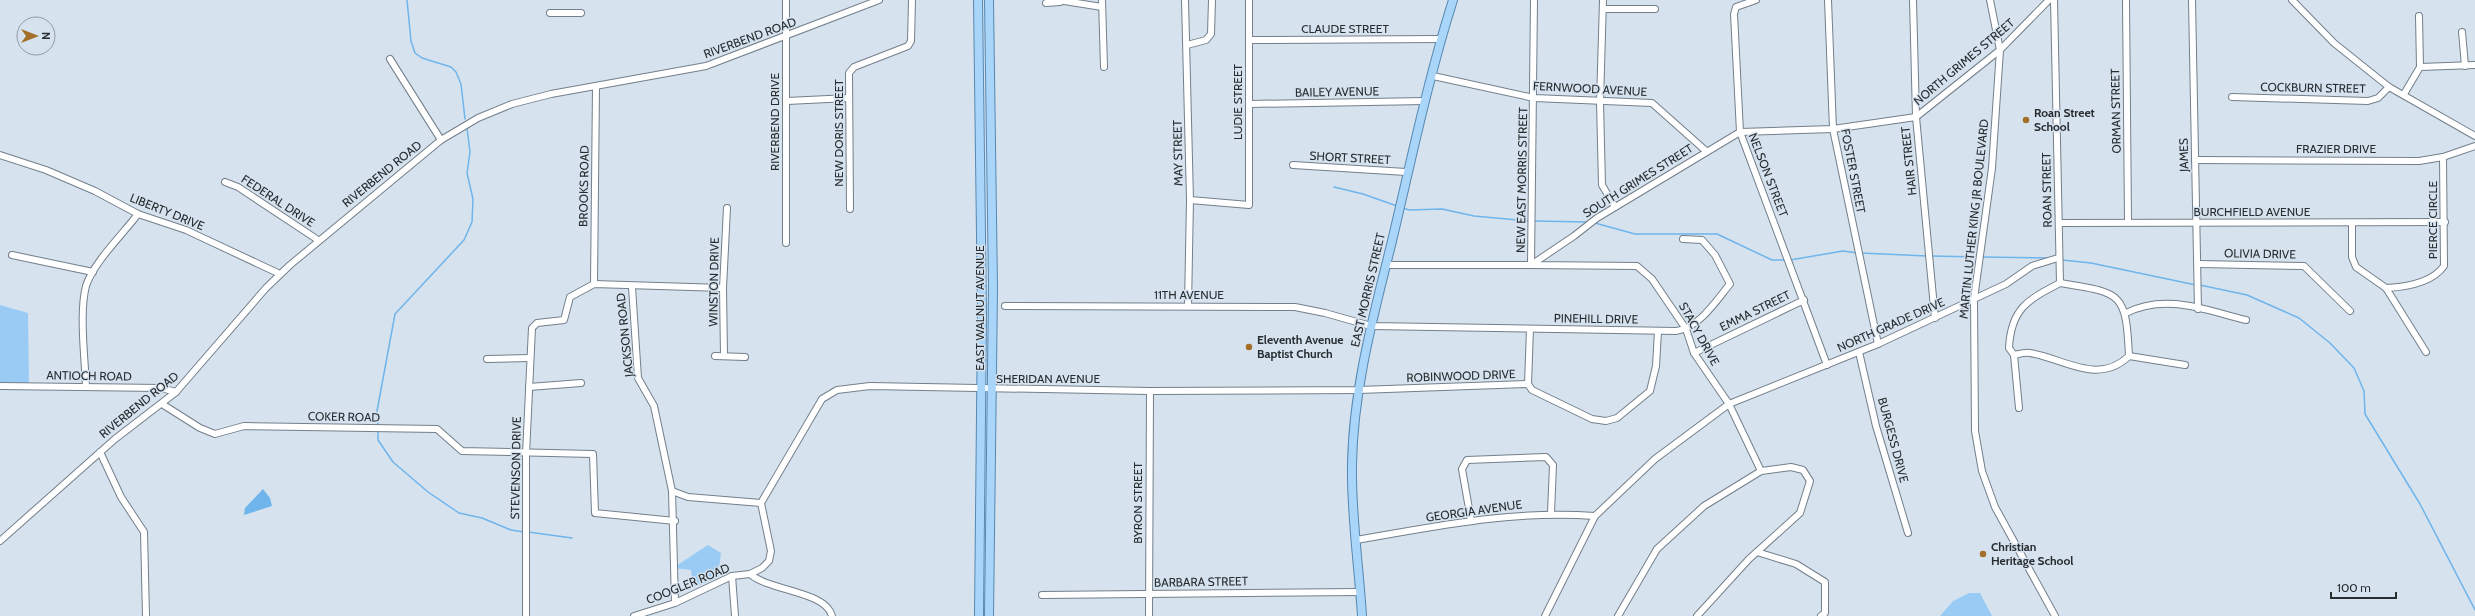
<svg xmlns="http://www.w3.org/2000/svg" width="2475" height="616" font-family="Cabin,sans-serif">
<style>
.green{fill:#99cbf5}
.water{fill:#6fb4eb}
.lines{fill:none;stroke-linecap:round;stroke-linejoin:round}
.stream{stroke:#6fb4eb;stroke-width:1.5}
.minor-casing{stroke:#737f8a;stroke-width:8}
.major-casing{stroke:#5688b0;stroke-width:10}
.minor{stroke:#fff;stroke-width:6}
.major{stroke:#a9d5f9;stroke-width:8}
.poi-dot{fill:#a36e27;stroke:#d6e3ef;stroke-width:1.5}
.labels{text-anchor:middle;stroke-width:3;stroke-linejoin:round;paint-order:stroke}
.street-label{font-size:12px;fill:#282d31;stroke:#d6e3ef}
.poi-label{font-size:12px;font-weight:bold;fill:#282d31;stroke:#d6e3ef;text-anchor:start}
</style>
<rect width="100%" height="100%" fill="#d6e3ef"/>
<!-- green -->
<g class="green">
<path d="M0,305L28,313L29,383H0Z"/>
<path d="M708,545L721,553L718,578L693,587L691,570L673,568Z"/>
<path d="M1969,593H1980L1992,616H1940L1953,601Z"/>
</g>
<!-- water -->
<path class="water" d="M263,489L270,498L272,506L244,515L245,508Z"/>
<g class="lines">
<!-- stream -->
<g class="stream">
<path d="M407,0L411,41L415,53L422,58L451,67L456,72L461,84L465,119"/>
<path d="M1334,187L1363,194L1397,206"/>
<path d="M1403,208L1409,210L1442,209L1474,216L1529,221"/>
<path d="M1533,221L1589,222"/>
<path d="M1595,223L1635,234H1717L1772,260H1786"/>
<path d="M1861,253L1927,256"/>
<path d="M1931,256L1979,257"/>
<path d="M1983,257L2047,258"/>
<path d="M1790,260L1843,251L1857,253"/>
<path d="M2062,260L2091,263L2196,285"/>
<path d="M2200,285L2247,295L2299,318L2330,343L2354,368L2364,391L2365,414L2420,504L2475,610"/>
<path d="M378,426L377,411L395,314L464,240L472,222L473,199L467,173L470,152L467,128"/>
<path d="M378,430V440L393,462L428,492L459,513L482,518L511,530L524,532"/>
<path d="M528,532L572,538"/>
</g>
<!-- minor casing -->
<g class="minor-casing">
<g id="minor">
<path d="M786,0V243"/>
<path d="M1058,0L1102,7"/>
<path d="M1102,0L1104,67"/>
<path d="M1185,0L1190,200L1188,306"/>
<path d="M1534,0L1531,265L1637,266L1652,279L1686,329L1694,353L1729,404L1761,471"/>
<path d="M1603,0L1600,102L1602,185L1615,207"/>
<path d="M1756,0L1736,7L1734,14L1740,132L1827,365"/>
<path d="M1828,0L1833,129L1878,344"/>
<path d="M1913,0L1916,117L1935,318"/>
<path d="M1990,0L2000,50L1992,168L1974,299L1975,431L1982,471L1995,507L2055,616"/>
<path d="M2054,0L2060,283"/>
<path d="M2126,0L2128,222"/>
<path d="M2192,0L2198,309"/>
<path d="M2292,0L2334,43L2389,87L2475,136"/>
<path d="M1046,3L1060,2"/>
<path d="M1603,9H1655"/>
<path d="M550,13H581"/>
<path d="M2462,32L2465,66"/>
<path d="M1250,40L1440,39"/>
<path d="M1187,45L1206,40L1211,34L1212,0"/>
<path d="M390,59L441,140"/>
<path d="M2420,67L2475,65"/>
<path d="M1433,76L1534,98L1652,103L1706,151"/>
<path d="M2404,94L2420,67L2419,16"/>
<path d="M2232,97L2368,101L2378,98L2389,87"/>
<path d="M787,101L849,98"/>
<path d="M1249,104L1425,101"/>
<path d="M0,155L46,170L95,191L138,214L186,230L280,274"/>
<path d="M2195,160L2419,161L2443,157L2475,146"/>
<path d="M1293,165L1406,172"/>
<path d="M225,182L238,187L318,240"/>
<path d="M1190,200L1249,205V0"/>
<path d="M850,209L849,73L854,67L908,46L911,41L912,0"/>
<path d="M2059,223L2445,222"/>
<path d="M2352,223V257L2356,267L2386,288L2426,352"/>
<path d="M12,255L93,272"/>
<path d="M2199,264L2304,266L2350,311"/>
<path d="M1386,265H1531L1574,236L1597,218L1740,132L1833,129L1916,117L2000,50L2049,0"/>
<path d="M2060,283C2122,293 2126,292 2129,356C2098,386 2063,358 2030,353C2025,352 2019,354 2014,355L2009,348C2011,309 2027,300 2060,283Z"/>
<path d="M594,284L596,87"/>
<path d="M632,287L638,378L654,406L672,491L675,603"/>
<path d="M2386,288C2406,287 2432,283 2444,266L2443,157"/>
<path d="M1005,306L1295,307L1325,313L1371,326L1676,331C1699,328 1716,301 1730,284L1715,255L1702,240L1683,239"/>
<path d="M2126,313C2166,293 2205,310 2246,320"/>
<path d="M1859,352L1876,426L1908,533"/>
<path d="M1694,353L1804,300"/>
<path d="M2014,355L2019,408"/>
<path d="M715,356L745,357"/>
<path d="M724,356L723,288L727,208"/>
<path d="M2129,356L2185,365"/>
<path d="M487,359L530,358"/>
<path d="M1528,384L1530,329"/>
<path d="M0,386L161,388L176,392"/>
<path d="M86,387C85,360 79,312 86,286C93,263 123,234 138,214"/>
<path d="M529,387L581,383"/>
<path d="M162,404L200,428L215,434L244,426L437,429L462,451L593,454L595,513L675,521"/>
<path d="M100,452L121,497L144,532L146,616"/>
<path d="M672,491L688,497L761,503"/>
<path d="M1471,520L1462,469L1467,460L1546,457L1553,465L1551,513"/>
<path d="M1356,540C1438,526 1511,510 1595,516"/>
<path d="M0,541L115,439L176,392L266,288L290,265L441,140L478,118L512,104L551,94L706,66L879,0"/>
<path d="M1757,552L1796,564L1825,582V613L1821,616"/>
<path d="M750,574C769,591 826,591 832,616"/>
<path d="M732,576L735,616"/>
<path d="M1042,595L1361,592"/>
<path d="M526,616V454L532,328L537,323L564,320L570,297L594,284L723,288"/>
<path d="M634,616L675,603L732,576L750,574L762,568L769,561L771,551L761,503L822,399L837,390L870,386L1150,391L1359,390L1528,384L1532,390L1592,419L1606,421L1617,418L1650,391L1656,366L1658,331"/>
<path d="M1149,616L1150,391"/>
<path d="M1545,616L1595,516L1655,459L1729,404L1878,344L2006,284L2032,266L2058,258"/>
<path d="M1618,616L1657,549L1704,506L1761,471L1791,467L1803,470L1810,481L1800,513L1749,559L1697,616"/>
</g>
</g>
<!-- major casing -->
<g class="major-casing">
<g id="major">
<path d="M978,0L982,313L979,616"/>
<path d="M989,616L993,288L989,0"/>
<path d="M1362,616C1359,566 1351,515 1352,465C1353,389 1374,314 1392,241C1411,161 1428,79 1453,0"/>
</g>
</g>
<!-- minor -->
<use href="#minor" class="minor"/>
<!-- major -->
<use href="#major" class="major"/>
</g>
<!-- markers -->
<g class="poi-dot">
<circle cx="2026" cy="120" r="4"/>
<circle cx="1249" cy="347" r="4"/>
<circle cx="1983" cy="554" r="4"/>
</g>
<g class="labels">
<!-- street labels -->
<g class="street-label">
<text x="1345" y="33">CLAUDE STREET</text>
<text transform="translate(750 38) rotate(-20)" y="4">RIVERBEND ROAD</text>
<text transform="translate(1964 62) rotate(-40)" y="4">NORTH GRIMES STREET</text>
<text transform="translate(2313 88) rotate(1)" y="4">COCKBURN STREET</text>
<text transform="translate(1590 89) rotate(3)" y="4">FERNWOOD AVENUE</text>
<text transform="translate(1337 92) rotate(-1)" y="4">BAILEY AVENUE</text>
<text transform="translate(1238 102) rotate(-90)" y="4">LUDIE STREET</text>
<text transform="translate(2116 111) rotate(-91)" y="4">ORMAN STREET</text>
<text transform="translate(775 122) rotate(-90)" y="4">RIVERBEND DRIVE</text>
<text transform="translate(839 133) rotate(-90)" y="4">NEW DORIS STREET</text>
<text x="2336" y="153">FRAZIER DRIVE</text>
<text transform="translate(1178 153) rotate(-91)" y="4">MAY STREET</text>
<text transform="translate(2184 155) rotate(-91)" y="4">JAMES</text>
<text transform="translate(1350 158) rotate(3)" y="4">SHORT STREET</text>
<text transform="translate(1909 161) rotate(-96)" y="4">HAIR STREET</text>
<text transform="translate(1853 171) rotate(79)" y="4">FOSTER STREET</text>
<text transform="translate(382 174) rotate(-39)" y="4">RIVERBEND ROAD</text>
<text transform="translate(1768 175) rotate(69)" y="4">NELSON STREET</text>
<text transform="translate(1522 180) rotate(-89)" y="4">NEW EAST MORRIS STREET</text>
<text transform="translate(1638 181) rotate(-32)" y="4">SOUTH GRIMES STREET</text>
<text transform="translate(584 186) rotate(-89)" y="4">BROOKS ROAD</text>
<text transform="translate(2047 190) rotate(-91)" y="4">ROAN STREET</text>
<text transform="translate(278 201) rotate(33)" y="4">FEDERAL DRIVE</text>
<text transform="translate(167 212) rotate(22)" y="4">LIBERTY DRIVE</text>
<text x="2252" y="216">BURCHFIELD AVENUE</text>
<text transform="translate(1974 219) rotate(-84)" y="4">MARTIN LUTHER KING JR BOULEVARD</text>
<text transform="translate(2433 220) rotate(-90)" y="4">PIERCE CIRCLE</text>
<text transform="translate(2260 254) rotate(1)" y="4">OLIVIA DRIVE</text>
<text transform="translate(714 282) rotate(-89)" y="4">WINSTON DRIVE</text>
<text transform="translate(1368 290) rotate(-77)" y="4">EAST MORRIS STREET</text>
<text x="1189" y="299">11TH AVENUE</text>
<text transform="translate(980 308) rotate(-90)" y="4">EAST WALNUT AVENUE</text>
<text transform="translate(1755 311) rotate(-26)" y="4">EMMA STREET</text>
<text transform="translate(1596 319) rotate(1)" y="4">PINEHILL DRIVE</text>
<text transform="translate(1891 325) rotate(-24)" y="4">NORTH GRADE DRIVE</text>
<text transform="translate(1699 334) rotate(61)" y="4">STACY DRIVE</text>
<text transform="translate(625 335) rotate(-96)" y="4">JACKSON ROAD</text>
<text transform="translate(89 376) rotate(1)" y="4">ANTIOCH ROAD</text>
<text transform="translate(1461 376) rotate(-2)" y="4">ROBINWOOD DRIVE</text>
<text x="1048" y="383">SHERIDAN AVENUE</text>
<text transform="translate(139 405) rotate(-39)" y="4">RIVERBEND ROAD</text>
<text transform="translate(344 417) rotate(1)" y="4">COKER ROAD</text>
<text transform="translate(1893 440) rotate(75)" y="4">BURGESS DRIVE</text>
<text transform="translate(516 468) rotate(-89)" y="4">STEVENSON DRIVE</text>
<text transform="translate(1138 503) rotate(-90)" y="4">BYRON STREET</text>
<text transform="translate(1474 511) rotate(-8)" y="4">GEORGIA AVENUE</text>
<text transform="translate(1201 582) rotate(-1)" y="4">BARBARA STREET</text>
<text transform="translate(688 584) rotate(-22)" y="4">COOGLER ROAD</text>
</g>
<!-- poi labels -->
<g class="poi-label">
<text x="2034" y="117">Roan Street<tspan x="2034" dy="14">School</tspan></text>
<text x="1257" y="344">Eleventh Avenue<tspan x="1257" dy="14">Baptist Church</tspan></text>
<text x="1991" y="551">Christian<tspan x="1991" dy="14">Heritage School</tspan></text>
</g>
</g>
<!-- north arrow -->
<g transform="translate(36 36) rotate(90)"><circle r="19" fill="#d6e3ef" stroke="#909aa3"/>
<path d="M0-3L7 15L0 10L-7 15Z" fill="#a36e27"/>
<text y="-6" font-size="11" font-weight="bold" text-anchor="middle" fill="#282d31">N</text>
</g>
<!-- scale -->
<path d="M2331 592v6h65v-6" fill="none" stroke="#282d31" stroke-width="2"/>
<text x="2337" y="592" font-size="12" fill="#282d31" stroke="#d6e3ef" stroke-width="3" paint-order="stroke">100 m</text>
</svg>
